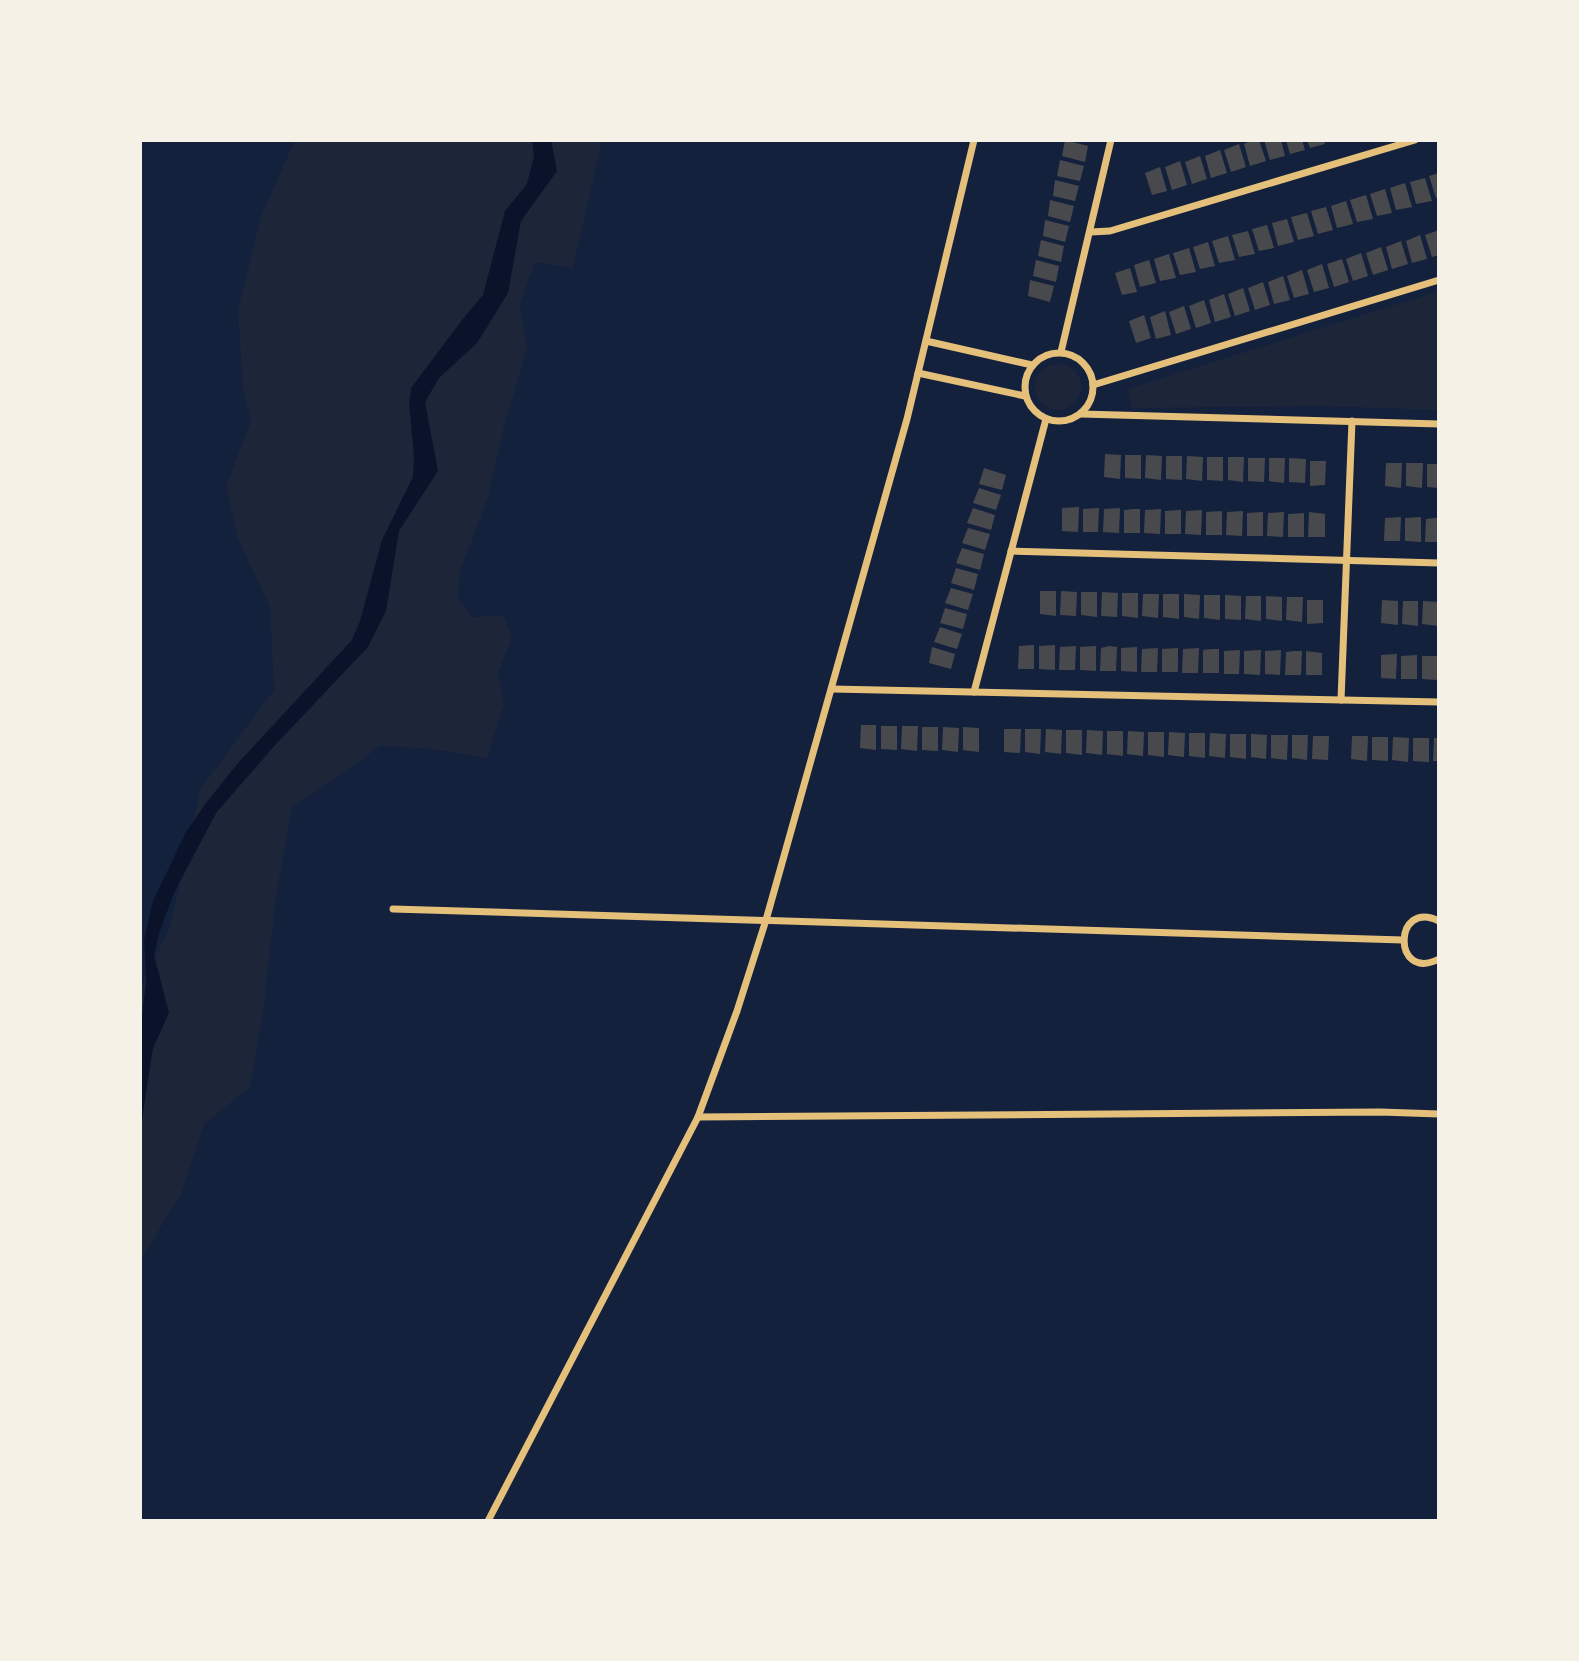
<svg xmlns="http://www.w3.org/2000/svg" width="1579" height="1661" font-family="'IBM Plex Serif',serif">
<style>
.green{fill:#1d2539}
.water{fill:#0b132b}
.building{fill:#48494c}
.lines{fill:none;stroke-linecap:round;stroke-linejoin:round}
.minor{stroke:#e5c07b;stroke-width:7}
</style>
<rect width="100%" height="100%" fill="#14213d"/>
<!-- green -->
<g class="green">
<path d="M295,140H602L573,268L535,262L520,305L527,348L505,422L488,496L460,572L458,600L473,617L503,615L512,637L498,673L504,705L487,758L425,748L380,746L345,772L292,806L276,896L263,1012L250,1087L205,1123L182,1192L140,1261V988L170,927L201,788L274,690L270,607L238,539L226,486L251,421L243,389L238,310L261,217Z"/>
<path d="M1439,291V410L1321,406L1132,408L1128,389Z"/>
<circle cx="1058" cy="387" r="23"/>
</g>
<!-- water -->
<path class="water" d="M532,140H551L557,171L521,221L508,293L477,343L439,378L425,402L438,471L399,531L386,611L368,647L277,743L216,813L174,893L159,933L154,955L169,1013L153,1048L140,1132V1034L146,981L144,940L153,901L186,832L206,803L238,763L352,640L360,621L382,540L413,477L414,456L409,404L411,388L462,320L483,295L505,211L527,184L534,156Z"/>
<!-- building -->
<g class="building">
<path d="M1065,140L1088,146L1085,162L1062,156Z"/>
<path d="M1252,140H1259L1266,161L1250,166L1244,144Z"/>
<path d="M1264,140H1281L1285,156L1270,160Z"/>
<path d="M1286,140H1302L1305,150L1290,154Z"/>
<path d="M1307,140H1324L1325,144L1310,148Z"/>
<path d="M1239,144L1246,167L1231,172L1224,150Z"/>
<path d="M1220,150L1227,173L1211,178L1205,156Z"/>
<path d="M1200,156L1207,179L1192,184L1185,162Z"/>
<path d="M1060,160L1084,166L1080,181L1057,176Z"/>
<path d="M1180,161L1187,185L1172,190L1165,167Z"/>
<path d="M1160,167L1167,191L1152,195L1145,173Z"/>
<path d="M1439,173V197L1436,198L1429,176Z"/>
<path d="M1425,178L1432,201L1416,204L1410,182Z"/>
<path d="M1055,180L1079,186L1075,201L1053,196Z"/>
<path d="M1405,183L1412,207L1396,210L1390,188Z"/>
<path d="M1385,189L1392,213L1377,216L1370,194Z"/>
<path d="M1366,195L1373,219L1357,222L1350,200Z"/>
<path d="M1050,200L1074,206L1070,222L1048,216Z"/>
<path d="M1346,201L1353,224L1337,228L1331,206Z"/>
<path d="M1326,207L1333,230L1318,234L1311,211Z"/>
<path d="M1307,213L1314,236L1298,240L1291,217Z"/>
<path d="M1287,219L1294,242L1278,246L1272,223Z"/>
<path d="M1045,220L1069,226L1065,242L1043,236Z"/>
<path d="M1267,225L1274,248L1259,251L1252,229Z"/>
<path d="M1439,230V255L1432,257L1425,235Z"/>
<path d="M1248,231L1255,254L1239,257L1232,235Z"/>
<path d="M1420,235L1427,259L1412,263L1406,241Z"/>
<path d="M1228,236L1235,260L1219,263L1212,241Z"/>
<path d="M1041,240L1064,246L1061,262L1038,256Z"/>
<path d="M1401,241L1408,264L1392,269L1386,247Z"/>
<path d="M1208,242L1215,266L1200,269L1193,247Z"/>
<path d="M1381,247L1388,270L1373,275L1366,253Z"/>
<path d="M1189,248L1196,272L1180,275L1173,253Z"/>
<path d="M1361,253L1368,276L1353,281L1346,259Z"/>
<path d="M1169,254L1176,278L1160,281L1154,259Z"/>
<path d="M1342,259L1349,282L1334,287L1327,264Z"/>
<path d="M1036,260L1059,266L1056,282L1033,276Z"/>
<path d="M1149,260L1156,283L1140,287L1134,265Z"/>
<path d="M1322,264L1329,288L1314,292L1307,270Z"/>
<path d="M1130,268L1137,292L1122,295L1115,273Z"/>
<path d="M1302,270L1309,294L1294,298L1287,276Z"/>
<path d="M1283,276L1290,300L1274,304L1268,282Z"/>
<path d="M1030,280L1054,286L1050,302L1028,296Z"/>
<path d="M1263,282L1270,305L1255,310L1248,288Z"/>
<path d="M1243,288L1250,311L1235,316L1228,294Z"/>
<path d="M1224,294L1231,317L1215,322L1209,300Z"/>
<path d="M1204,300L1211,323L1196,328L1189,306Z"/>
<path d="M1184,306L1191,329L1176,334L1169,312Z"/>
<path d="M1165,311L1171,335L1156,339L1150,317Z"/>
<path d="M1144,315L1151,338L1136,343L1129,321Z"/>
<path d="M1105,454L1121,455L1120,479L1104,477Z"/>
<path d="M1125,455H1141V479L1125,478Z"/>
<path d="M1146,455L1162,456L1161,480L1145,478Z"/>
<path d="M1166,456H1182V480L1166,479Z"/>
<path d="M1187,456L1203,457L1202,481L1186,479Z"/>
<path d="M1207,457H1223V481L1207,480Z"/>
<path d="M1228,457H1244L1243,482L1228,480Z"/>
<path d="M1248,458H1265L1264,482L1248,481Z"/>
<path d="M1269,458H1285L1284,483L1269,481Z"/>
<path d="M1289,458L1306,459L1305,483L1289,482Z"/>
<path d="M1310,461H1326L1325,485L1310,486Z"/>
<path d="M1386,463H1402L1401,488L1385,486Z"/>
<path d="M1406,463H1423L1422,488L1406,486Z"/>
<path d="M1427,464H1439V488L1427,487Z"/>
<path d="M984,468L1006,475L1002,490L979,484Z"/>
<path d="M979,488L1001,495L996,510L973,503Z"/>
<path d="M1079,507L1078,532L1062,531V508Z"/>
<path d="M973,508L995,515L991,530L967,523Z"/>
<path d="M1099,508L1098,532H1083V509Z"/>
<path d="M1120,508L1119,533L1103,532L1104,509Z"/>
<path d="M1133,509H1140V533H1124V510Z"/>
<path d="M1161,509L1160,534L1144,533L1145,510Z"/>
<path d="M1181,510V534H1165V511Z"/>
<path d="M1202,510L1201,535L1185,534L1186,511Z"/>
<path d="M1222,511V535H1206V512Z"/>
<path d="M1243,511L1242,536L1226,535L1227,512Z"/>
<path d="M1263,512V536H1247V513Z"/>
<path d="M1284,512L1283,537L1267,536L1268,513Z"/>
<path d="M1309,512L1325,514V537H1308Z"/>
<path d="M1304,513V537H1288V514Z"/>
<path d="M1401,517L1400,541H1384L1385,518Z"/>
<path d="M1421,517V542L1405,541V518Z"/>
<path d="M1435,518H1439V542H1425L1426,519Z"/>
<path d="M968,528L990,534L985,550L962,543Z"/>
<path d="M962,548L984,554L980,570L956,563Z"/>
<path d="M956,568L978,574L974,590L951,583Z"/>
<path d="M951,588L973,594L968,610L945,603Z"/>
<path d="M1040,591H1056V616L1040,614Z"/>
<path d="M1061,591L1077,592L1076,616L1060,615Z"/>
<path d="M1081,592H1097V617L1081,615Z"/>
<path d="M1102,592L1118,593L1117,617L1101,616Z"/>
<path d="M1122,593H1138V618L1122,616Z"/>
<path d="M1143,594H1159L1158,618L1142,616Z"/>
<path d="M1163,594H1179V619L1163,617Z"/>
<path d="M1184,594L1200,595L1199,619L1184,617Z"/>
<path d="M1204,595H1220V620L1204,618Z"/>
<path d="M1225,595L1241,596V620L1225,619Z"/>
<path d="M1246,596H1261V621L1245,619Z"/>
<path d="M1266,596L1282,597V621L1266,619Z"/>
<path d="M1287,597H1303L1302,622L1286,620Z"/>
<path d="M1307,600H1323V623L1307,624Z"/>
<path d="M1382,600L1398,601V625L1381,623Z"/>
<path d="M1403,601H1418V626L1402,624Z"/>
<path d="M1423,601L1439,602V626L1422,624Z"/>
<path d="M945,608L967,614L963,629L940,623Z"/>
<path d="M940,627L962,634L957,649L934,642Z"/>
<path d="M1034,645V669H1018L1019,646Z"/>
<path d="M1055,645V670L1039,669V646Z"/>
<path d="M1076,646L1075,670H1059L1060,647Z"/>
<path d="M1096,646V671L1080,670V647Z"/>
<path d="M1109,646L1117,647L1116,671H1100L1101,648Z"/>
<path d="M932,647L955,654L951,669L929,663Z"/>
<path d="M1137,647V672L1121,671V648Z"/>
<path d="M1158,648L1157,672H1141L1142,649Z"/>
<path d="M1178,648V672H1162V649Z"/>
<path d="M1199,648L1198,673H1182L1183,649Z"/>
<path d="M1212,649H1219V673H1203V650Z"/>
<path d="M1240,650L1239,674H1224V651Z"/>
<path d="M1261,650L1260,675L1244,674V651Z"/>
<path d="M1281,650L1280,675L1265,674V651Z"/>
<path d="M1294,651H1302L1301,675H1285L1286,652Z"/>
<path d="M1306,651L1322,653V675H1306Z"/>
<path d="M1397,654L1396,679L1381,678V655Z"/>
<path d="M1417,655V679H1401V656Z"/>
<path d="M1422,656H1438L1437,680L1422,679Z"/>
<path d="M861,725H876V750L860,748Z"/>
<path d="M881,726H897V750L881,749Z"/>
<path d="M902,726H918L917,751L901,749Z"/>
<path d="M922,727H938V751L922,750Z"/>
<path d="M943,727L959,728L958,752L942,750Z"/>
<path d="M963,727L979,728V752L963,750Z"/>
<path d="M1004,729H1021L1020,753L1004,752Z"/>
<path d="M1025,729H1041L1040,754L1025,752Z"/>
<path d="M1046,729L1062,730L1061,754L1045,752Z"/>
<path d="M1066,730H1082V755L1066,753Z"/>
<path d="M1087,730L1103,731L1102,755L1086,753Z"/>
<path d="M1107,731H1123V756L1107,754Z"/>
<path d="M1128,731L1144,732L1143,756L1127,754Z"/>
<path d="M1148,732H1164V757L1148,755Z"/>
<path d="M1169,732L1185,733L1184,757L1168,755Z"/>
<path d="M1189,733H1205V758L1189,756Z"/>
<path d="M1210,733L1226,734L1225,758L1209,756Z"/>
<path d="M1230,734H1246V759L1230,757Z"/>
<path d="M1251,734L1267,735L1266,759L1251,757Z"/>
<path d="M1271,735H1288L1287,760L1271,758Z"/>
<path d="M1292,735H1308L1307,760L1292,758Z"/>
<path d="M1313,736H1329L1328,760L1312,759Z"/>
<path d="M1352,736H1368L1367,761L1351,759Z"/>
<path d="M1372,737H1388V761L1372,760Z"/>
<path d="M1393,737L1409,738L1408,762L1392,760Z"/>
<path d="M1413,738H1429V762L1413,761Z"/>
<path d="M1434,738H1439V761H1433Z"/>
</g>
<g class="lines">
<!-- minor -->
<g class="minor">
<path d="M1091,232L1110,231L1415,140"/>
<path d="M926,341L1032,365"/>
<path d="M1061,352L1111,140"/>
<circle cx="1059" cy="387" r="34"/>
<path d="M918,373L1025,396"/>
<path d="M1093,385L1439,280"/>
<path d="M1081,414L1439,424"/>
<path d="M1011,551L1439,563"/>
<path d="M832,689L1439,702"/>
<path d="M974,692L1046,419"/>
<path d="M1341,700L1352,421"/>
<path d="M393,909L1403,940"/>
<path d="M1439,921C1393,898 1392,983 1439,959"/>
<path d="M698,1117L1380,1112L1439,1114"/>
<path d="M488,1521L698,1117L737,1011L766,920L907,419L974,140"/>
</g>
</g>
<!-- border -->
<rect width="1579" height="1661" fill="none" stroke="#f6f1e7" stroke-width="284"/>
</svg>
